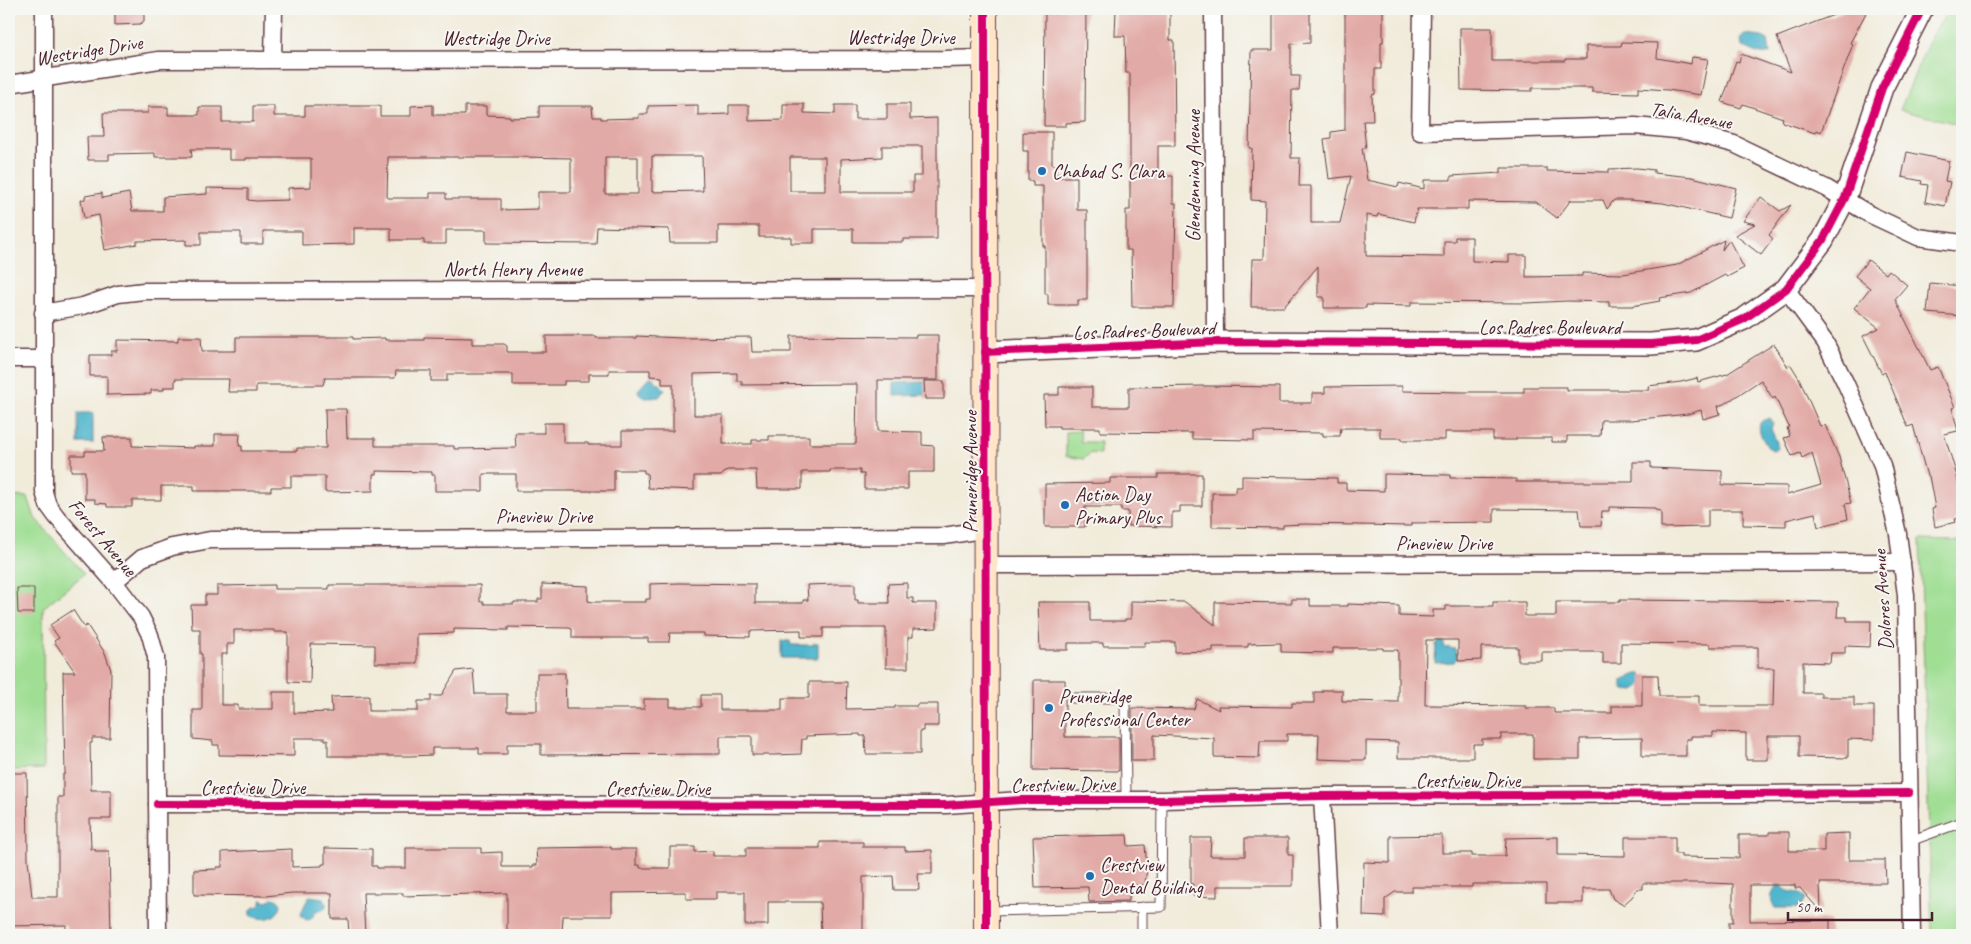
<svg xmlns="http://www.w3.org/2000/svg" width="1971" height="944" font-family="Caveat,sans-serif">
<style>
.green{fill:#9fde93;stroke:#747e5f}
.water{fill:#4fb6cd;stroke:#4c6a7c}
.building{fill:#e2aaa6;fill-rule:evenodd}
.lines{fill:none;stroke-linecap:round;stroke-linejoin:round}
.service-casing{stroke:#633e45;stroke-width:11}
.minor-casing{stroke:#633e45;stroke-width:19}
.tertiary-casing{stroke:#633e45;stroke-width:24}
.secondary-casing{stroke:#633e45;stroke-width:26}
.service{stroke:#fff;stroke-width:9}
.minor{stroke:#fff;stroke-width:16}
.tertiary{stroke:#fff;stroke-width:21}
.secondary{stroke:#ffe4c6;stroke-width:24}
.cycleway-casing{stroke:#f6f6f2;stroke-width:11}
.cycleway{stroke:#d6006c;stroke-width:8}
.poi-dot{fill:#1f6fb2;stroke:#f6f6f2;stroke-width:2}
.labels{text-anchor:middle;stroke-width:4;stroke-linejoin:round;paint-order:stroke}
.street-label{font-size:20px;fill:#4a1f2b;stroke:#f6f6f2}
.poi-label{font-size:20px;fill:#4a1f2b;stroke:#f6f6f2;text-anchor:start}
</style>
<rect width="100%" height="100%" fill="#f6f6f2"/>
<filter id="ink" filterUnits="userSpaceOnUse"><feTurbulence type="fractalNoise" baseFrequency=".02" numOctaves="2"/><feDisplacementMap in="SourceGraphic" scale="10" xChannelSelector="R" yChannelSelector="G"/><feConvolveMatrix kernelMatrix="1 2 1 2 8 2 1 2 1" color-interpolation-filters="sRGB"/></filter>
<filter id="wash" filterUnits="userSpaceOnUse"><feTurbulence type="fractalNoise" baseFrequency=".0096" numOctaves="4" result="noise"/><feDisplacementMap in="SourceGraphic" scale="20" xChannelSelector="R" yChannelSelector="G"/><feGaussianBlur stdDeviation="1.12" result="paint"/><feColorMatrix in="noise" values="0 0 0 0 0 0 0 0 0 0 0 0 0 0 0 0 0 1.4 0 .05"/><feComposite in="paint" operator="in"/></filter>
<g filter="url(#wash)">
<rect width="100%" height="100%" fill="#f1ebda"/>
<!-- green -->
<g class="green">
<path d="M1950,9H1962V125L1900,110L1931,36Z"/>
<path d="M1080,431L1081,442H1100V454L1091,453L1083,459L1066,456V432Z"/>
<path d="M9,496L28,497L35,518L84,574L43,608L44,769L9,770Z"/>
<path d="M1920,540L1962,541V935H1932Z"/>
</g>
<!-- water -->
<g class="water">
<path d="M1745,35L1762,37L1768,40L1770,53C1760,57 1752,50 1742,46L1741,38Z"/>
<path d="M650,377L654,379L656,382L659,383L665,389L659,397L644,398L639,393L638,390Z"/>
<path d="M925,382V395L894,396V383Z"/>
<rect x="78" y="413" width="15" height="30"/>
<path d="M1770,418L1773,422L1771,429L1777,443V448L1773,450C1766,448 1754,427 1762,421C1763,420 1769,419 1770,418Z"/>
<path d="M782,641H790L791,645H813L814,643H818V658H782Z"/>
<path d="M1438,642H1444V647L1455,649L1457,658L1454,662L1435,663L1436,645Z"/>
<path d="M1637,674H1642L1645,677L1644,683L1634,691L1624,690L1622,687V680Z"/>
<path d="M1777,886H1782C1789,896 1799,888 1805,899L1800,908H1775C1769,898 1771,895 1777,886Z"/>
<path d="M310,896L323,898C327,903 327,906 323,910L316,911L311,919L306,920L301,915C303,907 306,902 310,896Z"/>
<path d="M272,898L277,899L281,904C279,919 262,922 251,915V910L254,907L260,906L262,899L266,902Z"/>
</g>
<g id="blocks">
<!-- building -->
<g class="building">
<path d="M115,9H144V21L140,24L115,25Z"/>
<path d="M1045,9H1086L1085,122L1066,123V126H1044Z"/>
<path d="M1116,9H1170V40H1174L1175,146H1158V176H1173V203H1176L1174,307H1132L1131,250H1126V210H1130V73H1126L1125,36H1115Z"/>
<path d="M1273,9H1310V43L1291,44V76H1300L1299,90H1292L1291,158H1300L1299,186H1311V223H1340L1351,176L1329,179L1324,139L1331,138V132L1345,130V9H1383V42H1381V69H1375V94L1372,95L1373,121H1363L1366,148H1362L1367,180L1398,187L1399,183L1424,189V180H1451V176L1501,173V168H1547V171L1609,172V169L1637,168L1654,170V173L1692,177L1736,188L1729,218L1663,203L1629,200H1614L1607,209L1603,200H1571L1557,218L1536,202L1468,201V209H1417L1414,222L1378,214L1377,217L1366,215V256L1444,257V241H1455V237H1472V261L1509,262V255H1526V277L1582,276V273L1623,274L1677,265L1724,240L1722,250L1729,240L1744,268L1727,277L1725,275L1691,293L1659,298L1660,301L1632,306H1609V302L1567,301L1526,303L1411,302V306L1366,305V308H1324V297H1318V266L1284,307H1251L1252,259H1264L1265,201L1251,200L1252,148H1249L1251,50H1273Z"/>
<path d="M1849,9H1868L1850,43L1853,44L1821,132L1816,130L1815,133L1782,122L1783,118L1743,104L1741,108L1722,102L1736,61L1739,62L1741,54L1791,72L1777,37Z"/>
<path d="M1460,28H1492V61H1565V59H1586V46H1621L1622,42L1658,43L1657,58L1691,64L1692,57L1708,59L1701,95L1668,90L1638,88V93L1592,92V88H1532V91L1461,90Z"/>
<path d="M783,104H804V113L835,114V105H855V119H887V104H910V119L937,118V239H903V242H853V229H814V243H791V237H759V226H718V243H670L669,229L597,227L596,244L486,243V230H446V244H424V240H391V228H354V244L302,245V231H263V244H241V232H201V245H186V240L137,241V244L105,250L99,215L84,218L81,200L85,199V196L102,193V198L129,193L132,211H163V197L207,194V188L248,189V200L256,201L288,200V188L311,187V158H246V160H229V149H191L192,157H155V153L109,154V160H88L87,137H104L103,113H148V107H168V115H199V107H222V122H253V106H274V116H305V106H380V116H411V106L433,105V115H465V106H486V115L510,116V118L539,117V106H592L593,117H601V119L639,118V114H648V106L698,105V115L729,114V105H749V121L783,120ZM882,146H922V176H913V192H841V159L882,157ZM652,156H702L703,191L652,192ZM388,157H518L571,158V192H538V209L501,210V199H446V193H430V198H387ZM605,157H638V194H605ZM790,157H825V191H790Z"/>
<path d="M1023,132H1052V165H1056V177H1077V210H1087V300H1078V305H1048V294H1045V246H1043V186H1033V181H1028V151H1023Z"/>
<path d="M1907,152L1949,161L1945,181L1950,182L1945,206L1925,202L1928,185L1921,184L1922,181L1902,177Z"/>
<path d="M1761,197L1780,211L1791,205L1769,235L1773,239L1761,255L1735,235L1755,224L1743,221Z"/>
<path d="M1868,260L1886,274L1889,270L1907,285L1895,299L1930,370L1938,367L1955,407L1952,408L1958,431L1944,434L1957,476L1962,502V518L1955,519L1956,522L1935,527L1932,509L1935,508L1929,476H1927L1913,425L1908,427L1885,372L1882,374L1863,336L1879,328L1854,308L1870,288L1855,276Z"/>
<path d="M1930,283L1962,286V316L1927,313Z"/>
<path d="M916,335H938V380H878V431L922,432V445L934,446V472H908V489H864V474H860V470H830V472H802V489H757L756,470H727L721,476H694V490L648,488L647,473H644V470H614V491H516V474H483V491H435V475H432V472L376,471V474H373V491L325,492V476H291V487H271V491H194V486H161V500H132V507H107V504L95,503V499H85V471H71V455H85V451H104L103,437H132V446L194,448V446H215V434H240L239,446H242V451H297V448H326L325,409H346L347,438H375V446H454V449L516,448L515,433H544V423H563V443H588V445H622V431H673V384H662V377L650,376V370H609V374H589V381H564V385H513V374H447V381H431V371H396L395,378H325L323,385H256V392H228L229,379H175V387H164V390H151V394L107,395V376H90V355H111V351H117V340L178,341V337H201L202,351H236V337H353V339L385,338V340H424V337L472,338V344H504L507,346V352H546V336H596V338H636V336L682,338L751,337L752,352H791V336L916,337ZM737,373V381H742V385L857,384L856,444H809V436H769V440H752V444H723V415H694V374Z"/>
<path d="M1774,344L1788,367L1791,365L1799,378L1820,426L1825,425L1839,457L1851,503L1845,504L1848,519L1818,527L1815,513L1786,520V526L1743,525V510H1708V527L1661,528V511L1655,510V508L1609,507V511H1602L1601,526H1581L1579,510L1494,509V522L1411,523V526L1305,524L1283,525V528L1212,527V493H1236V487H1242V476L1337,478V483H1346V490L1384,491V474L1450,475V478L1516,479V482H1633V462H1651V468L1722,471V485L1787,486V495L1821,485L1812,453L1802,458L1800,453L1792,456L1784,438L1790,436L1787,428L1789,427L1775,397L1773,399L1761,380L1726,403L1718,406L1720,414L1703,419L1701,410L1688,414L1631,420H1601L1600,436H1567V442H1552V438H1516V440H1493V432H1445V440H1402V438H1380V428H1341L1340,436H1323V433L1254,432V440L1192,439V433L1100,432V428H1059V426H1045L1044,395H1059V387H1092V407H1129V387L1206,386L1279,387V403H1312V393H1325V387L1402,386V391L1463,392H1524V387H1567V390H1649L1648,386L1681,382L1697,378L1698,382L1727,374Z"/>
<path d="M924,381H944V399H925Z"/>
<path d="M1158,474H1202V506H1180V512H1172V527L1128,526V511H1121V507H1085V527H1045V484L1110,483V478H1158Z"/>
<path d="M679,583L755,584V603H803V600H808L807,585L836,584H855V600H858V603H889L888,584L907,583V598H913V603H937V628L913,629V637H908V668H886V628H823V637H801V630L750,631V637L704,636V633H670L669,642H648V638H572V629L569,628L508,627V630L454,629V633L417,634V663H375V645L311,644L310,683L288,682V632H274V630H234V644H227V654H221V705H238V709H273V692H294V713L332,712L331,697L369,696V711H418V701H431V696H441L456,671L473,669L475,694H507V711H537V673H565L566,709H644V699H670V707H701V695H720V710H782V698H809V682H847L846,709L895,708V706H917V704H938V726H923V731H920V754H866L865,736H860V734L806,736V739H802L801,754L773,755H752V736H720V754L541,755V744H507V754H479V748H432V755L411,756H328V740H325V738H294V756L219,755V745H213V741L193,739V710H202V654H200V629H192L191,605H205V595H217V586L274,585V589H329V585H480V602H484V604H514V602H538V599H542V584L588,586V601L593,602H646V599H650V584Z"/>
<path d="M17,588H34V613H18Z"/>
<path d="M1292,599H1310V606H1348V604L1399,606V616L1433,617V610H1446V606H1493V602H1525V616H1556V602H1620V600L1838,602L1837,617H1847V621H1871L1870,647L1845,646V653H1831L1830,663L1803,662V693H1821V697H1854V706H1874V740L1848,739V758L1799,757V736H1768V760H1746V733L1713,732V736H1691V739H1686V756H1642V738L1580,739V759H1533V734H1501V739H1482V744H1473V758H1398V742L1366,741V760H1346L1318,759L1319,734H1287V741H1260L1259,758L1214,757V738L1154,735V761H1132V708L1194,709L1197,699L1219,710L1218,706L1292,707V703H1314V692H1322V690H1342V701L1398,702V650H1383V648H1333V653L1281,652V643L1248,644V647H1213V651L1175,652V642H1145V646H1103V643H1068V650H1040L1038,602H1090V621H1125V619H1131V601L1185,602L1215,625V602L1292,603ZM1426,640H1458V661L1481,660V647H1518V661H1542V652H1603V663H1621V643L1710,644V647H1758V668H1774L1773,706H1699V696H1659L1658,675H1642V706H1612V713H1554V708H1526V706L1425,705Z"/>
<path d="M73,610L84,627L87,625L105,653L111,670L110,738H92V743H90L91,790H111V819H90L91,849H95V851H109L111,935H66V925L9,926V773H27L28,860L32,897H58V797H63V774H65L63,672H75L54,641L59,638L50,625Z"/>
<path d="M1034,680H1065V737H1119V771L1033,770Z"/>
<path d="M1769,832H1789V851H1824V834L1849,833V860H1885L1886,883H1820L1821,912L1800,888H1795V885H1750V921L1830,920V935H1729V922H1733V884L1711,883H1643V889H1637L1632,897L1623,905L1613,899L1609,889H1583V903H1546V884H1472V887H1412V892H1395L1385,899V917L1363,916L1364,862L1390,863V836L1442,835V853H1472V856H1505L1506,838L1558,837V855L1625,856V837H1675V854H1681V857L1739,858V835H1769Z"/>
<path d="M1127,835L1128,846L1145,845L1147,867L1145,885L1129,886V901L1089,902L1088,887L1035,888L1033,837Z"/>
<path d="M1191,838H1211L1210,856H1245V838H1288V855H1293V886H1217V897L1193,896V884H1191Z"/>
<path d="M820,842H863V847H905V851L932,850V874H918L919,890H894L893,876L863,877V935H821L820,902H768V925H745V892H716V899H686V892L612,893V916H563L562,935H507V893L403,896V893H363L365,935H349L348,919H332V893H292L266,896L194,895V870L217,869V867H222V852L292,849V867L322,866V864H325V848L372,849V866H377V868H406V848H481V853L502,852V867H533V865H537L536,848L611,847V849H636V865H640V868H670V847H695V852L713,851V856H746V848H820Z"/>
</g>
</g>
</g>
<g filter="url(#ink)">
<use href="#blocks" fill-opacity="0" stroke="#633e45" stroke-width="1"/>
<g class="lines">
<!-- service casing -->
<g class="service-casing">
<g id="service">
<path d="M1073,698H1125L1126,799"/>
<path d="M1910,841L1962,822"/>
<path d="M988,911L1161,907L1162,800"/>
<path d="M1142,935V907"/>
</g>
</g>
<!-- minor casing -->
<g class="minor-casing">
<g id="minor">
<path d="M44,9V492L48,505L56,516L114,582L141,617L150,635L156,657L158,935"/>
<path d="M1213,9L1215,342"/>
<path d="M1422,9L1420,132L1635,126L1686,131L1734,144L1826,188L1869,214L1918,237L1962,243"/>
<path d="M273,59L274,9"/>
<path d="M9,84L159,60L945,59L986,58"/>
<path d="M1786,289L1825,342L1845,382L1882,465L1898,534L1906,595L1912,935"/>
<path d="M43,313L83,306L118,294L144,291L986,289"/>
<path d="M9,359H43"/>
<path d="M987,565L1902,562"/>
<path d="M114,582L142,558L172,547L210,540L944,536L987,529"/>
<path d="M1322,796L1330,935"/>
<path d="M157,804L946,805L1021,800H1162L1322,796L1909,793"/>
</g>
</g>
<!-- tertiary casing -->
<g class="tertiary-casing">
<path id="tertiary" d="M985,352L1215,342L1651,344L1696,340L1744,319L1786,289L1823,240L1845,198L1882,88L1922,9"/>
</g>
<!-- secondary casing -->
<g class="secondary-casing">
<path id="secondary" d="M985,9L986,935"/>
</g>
<!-- service -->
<use href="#service" class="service"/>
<!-- minor -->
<use href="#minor" class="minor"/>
<!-- tertiary -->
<use href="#tertiary" class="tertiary"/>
<!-- secondary -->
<use href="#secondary" class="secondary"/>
<!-- cycleway casing -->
<g class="cycleway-casing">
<g id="cycleway">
<path d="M985,9L986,935"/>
<path d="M985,352L1215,342L1651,344L1696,340L1744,319L1786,289L1823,240L1845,198L1882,88L1922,9"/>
<path d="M157,804L946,805L1021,800H1162L1322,796L1909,793"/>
</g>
</g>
<!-- cycleway -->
<use href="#cycleway" class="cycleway"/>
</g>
</g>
<!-- markers -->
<g class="poi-dot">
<circle cx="1042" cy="171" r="5"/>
<circle cx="1065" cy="505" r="5"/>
<circle cx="1049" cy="708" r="5"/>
<circle cx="1090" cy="876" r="5"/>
</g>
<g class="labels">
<!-- street labels -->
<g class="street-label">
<text x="901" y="44">Westridge Drive</text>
<text x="496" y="45">Westridge Drive</text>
<text transform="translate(89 50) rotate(-9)" y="7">Westridge Drive</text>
<text transform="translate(1691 115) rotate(10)" y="7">Talia Avenue</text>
<text transform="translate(1193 176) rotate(-90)" y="7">Glendenning Avenue</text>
<text x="513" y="276">North Henry Avenue</text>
<text x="1550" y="334">Los Padres Boulevard</text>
<text transform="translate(1144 330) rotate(-2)" y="7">Los Padres Boulevard</text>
<text transform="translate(970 472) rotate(-90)" y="7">Pruneridge Avenue</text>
<text x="544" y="523">Pineview Drive</text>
<text transform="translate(103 537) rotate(50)" y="7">Forest Avenue</text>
<text x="1444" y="550">Pineview Drive</text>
<text transform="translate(1882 600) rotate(-94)" y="7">Dolores Avenue</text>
<text x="1468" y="787">Crestview Drive</text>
<text transform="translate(1063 784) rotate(-1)" y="7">Crestview Drive</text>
<text x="253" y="794">Crestview Drive</text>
<text x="658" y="795">Crestview Drive</text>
</g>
<!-- poi labels -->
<g class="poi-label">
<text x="1052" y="178">Chabad S. Clara</text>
<text x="1075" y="501">Action Day<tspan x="1075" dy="23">Primary Plus</tspan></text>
<text x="1059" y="703">Pruneridge<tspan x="1059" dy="23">Professional Center</tspan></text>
<text x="1100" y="871">Crestview<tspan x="1100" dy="23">Dental Building</tspan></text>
</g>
</g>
<!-- margin -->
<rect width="1971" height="944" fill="none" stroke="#f6f6f2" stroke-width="30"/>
<!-- scale -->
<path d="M1788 912v8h144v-8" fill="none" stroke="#4a1f2b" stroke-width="2.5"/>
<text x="1796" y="912" font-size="15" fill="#4a1f2b" stroke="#f6f6f2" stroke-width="4" paint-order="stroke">50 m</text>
</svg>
